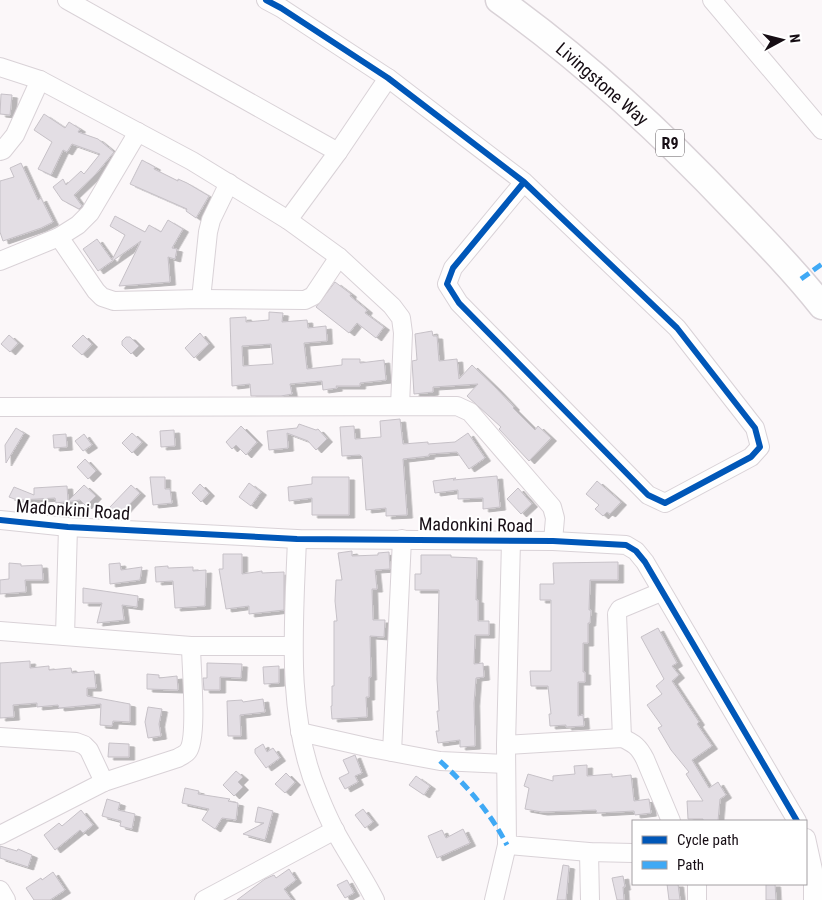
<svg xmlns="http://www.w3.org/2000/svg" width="822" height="900" font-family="'Roboto Condensed',sans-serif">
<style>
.building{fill:#e3dee4;stroke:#c6c1c7;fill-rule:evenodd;filter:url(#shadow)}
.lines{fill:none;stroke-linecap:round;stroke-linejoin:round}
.minor-casing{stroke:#d9d2d7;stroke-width:20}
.highway-casing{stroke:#d9d2d7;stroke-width:29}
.minor{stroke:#fefefe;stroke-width:18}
.highway{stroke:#fefefe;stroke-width:26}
.quiet{stroke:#3fa9f5;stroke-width:5;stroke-dasharray:10 5;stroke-linecap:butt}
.cycleway-casing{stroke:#fff;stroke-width:9}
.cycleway{stroke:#0057b8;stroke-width:6}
.labels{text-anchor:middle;stroke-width:4;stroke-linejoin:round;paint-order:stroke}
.shield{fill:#fff;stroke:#5c565a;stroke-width:1}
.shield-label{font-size:16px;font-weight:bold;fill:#160d14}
.street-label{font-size:18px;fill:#160d14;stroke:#fff}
</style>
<defs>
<filter id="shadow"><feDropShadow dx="5.5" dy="3" stdDeviation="0" flood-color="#0004"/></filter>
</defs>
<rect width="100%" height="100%" fill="#fbf7f9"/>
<!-- building -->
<g class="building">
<path d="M1,94L12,95L10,115L0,114Z"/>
<path d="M44,114L65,128L69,122L80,129L78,132L98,139L114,152L95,175L74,195L82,206L79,209L62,200L53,187L63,179L66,185L81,171L84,174L100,154L72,144L67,152L63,150L51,175L38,169L52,142L34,130Z"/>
<path d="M142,160L155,167L154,169L178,181V179L187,183L209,196L196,218L186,211L187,209L130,184Z"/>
<path d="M21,163L38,200L41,198L53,222L41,228L3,241L0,232V181L14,177L10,168Z"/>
<path d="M115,216L145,232L149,225L161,232L168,220L183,229L172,248L177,249L175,259L168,257L170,282L119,286L141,241L98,271L83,249L97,239L112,260L125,235L110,226Z"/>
<path d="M335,282L351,294L350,296L367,310L365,313L384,327L376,338L357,323L349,333L316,307Z"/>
<path d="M269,312L283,313L282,322L307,320L308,328L326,326L327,341L304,343L307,369L342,365V359H360V363L384,360L386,380L360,383V386H336L337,388L323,390L322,381L290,384L292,394L281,396H251L250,384L232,386L230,318L246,317V322L269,320ZM271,344L273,364L243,366L242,346Z"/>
<path d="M432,331L433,336H437L439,361L457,359L459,379L472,365L495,387L514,407L513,408L535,430L538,426L551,438L529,461L499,429L501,427L467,396L478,384L433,387V392L414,394L412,361L417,360L415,334Z"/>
<path d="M200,333L209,344L194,358L185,348Z"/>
<path d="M9,335L18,343L10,352L1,344Z"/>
<path d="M83,335L92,344L82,355L72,346Z"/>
<path d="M126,337H130L139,346L131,354L122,345V341Z"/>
<path d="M400,419L403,444L428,442V444L455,442L468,433L485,458L469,469L457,452L429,454V456L403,459L407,515L386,516V508L366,510L362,457L360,455L342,456L340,427L354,426L355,439L381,437L380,421Z"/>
<path d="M299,424L316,430L318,429L327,439L316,450L308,441L287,433L288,448L269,450L267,431L297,428Z"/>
<path d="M241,426L257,442L246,455L236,445L232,449L226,442Z"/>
<path d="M16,428L24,433L6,463L5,445Z"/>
<path d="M174,430L175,446L161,447L160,431Z"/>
<path d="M132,433L142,442L132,453L122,443Z"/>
<path d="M66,434L67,447L54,448L53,435Z"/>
<path d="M84,434L92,445L83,451L75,441Z"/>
<path d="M85,459L96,471L88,479L77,467Z"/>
<path d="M497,476L500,507L483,509V498L458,499V490L435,493L433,481L456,478L453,480Z"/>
<path d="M150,477H165V489H170L172,503L153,505Z"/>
<path d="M312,477H349V515H312V498L289,501L288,487L312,484Z"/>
<path d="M597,481L621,502L610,514L607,512L603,516L595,509L599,505L586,494Z"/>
<path d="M249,483L261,492L251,506L239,497Z"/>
<path d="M200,484L209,493L201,502L192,493Z"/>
<path d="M84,485L96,496L86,506L80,500L56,503L55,498L21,500L20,501L9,497L14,487L34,495V488L67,486L68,501Z"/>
<path d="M131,485L140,493L119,516L110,507Z"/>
<path d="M518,488L532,504L521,514L507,499Z"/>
<path d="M352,551V556L378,555V553L389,552L390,569L375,570L377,589H372L373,620H385L384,637L370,636L371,677H369V697H366L367,717L332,719L331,706H332V686H334V621H337L335,601L336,580H342L338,553Z"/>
<path d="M223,554H242V574L262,571V573L284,572V610L249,614V606L226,609L219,569H223Z"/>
<path d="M421,555H451V557L477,558L476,600H478V621H489V635H475L474,664L483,663L484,677L476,678L474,703L475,746L460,747V740L438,743L436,731H439L437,711H439L437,679L439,590H415V574H421Z"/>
<path d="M618,562V580H590L589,610H591L590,623H588V643H583V672H585V682H578V716L583,715L584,726L566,727V725L550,726L549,714H551L548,686H531L530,671H551V600H540V584H554L553,563Z"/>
<path d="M9,563L21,564V566L42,565L43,580H25L26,592L0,594V580L9,579Z"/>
<path d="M120,563L121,570L142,567L140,580L110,584L109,564Z"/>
<path d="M168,566V568L193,567V571L206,570L205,606L175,608L173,581L156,582L155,567Z"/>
<path d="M83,588L138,596L137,607L122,605L124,620L97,623L102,603H83Z"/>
<path d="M658,628L677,663L672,666L679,675L672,681L699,722L697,724L712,746L692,760L709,788L718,782L726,795L720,799L718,821H703V819H688L687,801H703L686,774L689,772L671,750L658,728L662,726L647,705L662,694L656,686L664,679L641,637Z"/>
<path d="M30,661V668L49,666V670L71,668L72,673L94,671L96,688H87V696L130,704V722L113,721L112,726L100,725L101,704L59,708L58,705L37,707V703L13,705L14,717L0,718V663Z"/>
<path d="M207,663L242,664L241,678L220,677V690H204L203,678H207Z"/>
<path d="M279,666V683L264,684L263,667Z"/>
<path d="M147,674L159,675V678L177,676L178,690L147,689Z"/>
<path d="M263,699L265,712L240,715L241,736H228L227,701L242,700L243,702Z"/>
<path d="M148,707L162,709L159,724L161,736L148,738L145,722Z"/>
<path d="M109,743L129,744V757H108Z"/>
<path d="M263,744L267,752L273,748L280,758L266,768L255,753V749Z"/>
<path d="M355,755L362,773L355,776L358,782L345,789L339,778L349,773L343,760Z"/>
<path d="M587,765V776L612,774V777L631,775L634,801L649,799L651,813L635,815L634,811L597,813L596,810L542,812L525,809L529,788L524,786L528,774L553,781V776L575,774L574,766Z"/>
<path d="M236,771L243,777L238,782L243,787L234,796L223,785Z"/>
<path d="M286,773L295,782L285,793L275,784Z"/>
<path d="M416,776L430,786L424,795L409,785Z"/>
<path d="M185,788L199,791L198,794L230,799L228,801L238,803L236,820L222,818L215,829L202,820L209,809L182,803Z"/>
<path d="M107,799L120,803L118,810L135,814L132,829L120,826L121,821L102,816Z"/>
<path d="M258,807L273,811L265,840L243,834L264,823L255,822Z"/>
<path d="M363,809L373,822L365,828L355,815Z"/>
<path d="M81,810L93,825L83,833L80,830L55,850L44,835L59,823L62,826Z"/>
<path d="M463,829L470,843L437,858L428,836L442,830L446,838Z"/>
<path d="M0,846L17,851L18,849L32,855L28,867L0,858Z"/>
<path d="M563,865L569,866L566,900H557Z"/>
<path d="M289,869L296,880L284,889L292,900H237L265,879L274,875L276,878Z"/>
<path d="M53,872L65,890L50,900H34L26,888L41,878L42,880Z"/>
<path d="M623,876L625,887H623L624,900H617L612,878Z"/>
<path d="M347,880L354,893L345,898L337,885Z"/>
<path d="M667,884H678L680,900H669Z"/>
<path d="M766,884H775L776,900H766Z"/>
</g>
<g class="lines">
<!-- minor casing -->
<g class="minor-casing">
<g id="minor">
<path d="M67,0L338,152"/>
<path d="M266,0L281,8L388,78L524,182L677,328L755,428L760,447L751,457L665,503L648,495L459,303L447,284L453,268L524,182"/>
<path d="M712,0L822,130"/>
<path d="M0,67L40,80L192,161L288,220L339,257L392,306L401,318L403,333L400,406"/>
<path d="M0,151L3,150L15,135L40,80"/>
<path d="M288,220L338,152L388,78"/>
<path d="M59,237L96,291L102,297L114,301L201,299L305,300L313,296L339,257"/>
<path d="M0,261L59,237L78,225L90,213L138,132"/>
<path d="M201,299L208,232L211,220L229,183"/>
<path d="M0,407L457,406L470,412L552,507L555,518L553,541"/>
<path d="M0,520L68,527L297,539L553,541L626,545L636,551L645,562L797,821"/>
<path d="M297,539C294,621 285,716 318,793C323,806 329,819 335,831C348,855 363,876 375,900"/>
<path d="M511,541L506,745L507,845L589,852L633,853"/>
<path d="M0,631L191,646H293"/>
<path d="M65,636L68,527"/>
<path d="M300,732L371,748L440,761L506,764"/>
<path d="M0,737L76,742L84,745L89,750L104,782"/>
<path d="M622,738L617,614L620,609L661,592"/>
<path d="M506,745L622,738C634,743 639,747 645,759L671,821"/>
<path d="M392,752L402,539"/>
<path d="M0,835L104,782L178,758C181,756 186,754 188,751C198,738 191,665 191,646"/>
<path d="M806,838L813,870V900"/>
<path d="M589,852L590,900"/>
<path d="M697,884V900"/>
<path d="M0,890L6,900"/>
<path d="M204,900L335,830"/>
<path d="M494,900L507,845"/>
</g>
</g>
<!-- highway casing -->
<g class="highway-casing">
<path id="highway" d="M499,0C584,61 661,132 733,208C764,240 795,272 822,306"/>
</g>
<!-- minor -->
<use href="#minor" class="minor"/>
<!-- highway -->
<use href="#highway" class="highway"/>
<!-- quiet -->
<g class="quiet">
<path d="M801,279L822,264"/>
<path d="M440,761C467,786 490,812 507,845"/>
</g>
<!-- cycleway casing -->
<g class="cycleway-casing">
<g id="cycleway">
<path d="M266,0L281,8L388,78L524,182L677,328L755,428L760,447L751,457L665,503L648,495L459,303L447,284L453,268L524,182"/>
<path d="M0,520L68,527L297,539L553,541L626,545L636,551L645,562L797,821"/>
</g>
</g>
<!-- cycleway -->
<use href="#cycleway" class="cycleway"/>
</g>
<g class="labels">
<!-- shield labels -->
<rect class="shield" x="656" y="129.5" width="28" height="27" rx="4"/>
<g class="shield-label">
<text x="670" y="149">R9</text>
</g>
<!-- street labels -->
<g class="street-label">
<text transform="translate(602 84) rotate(41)" y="6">Livingstone Way</text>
<text transform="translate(73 510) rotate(4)" y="6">Madonkini Road</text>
<text transform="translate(476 525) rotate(1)" y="6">Madonkini Road</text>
</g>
</g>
<!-- legend -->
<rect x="632" y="820" width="175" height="65" fill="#ffffff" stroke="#a29ea1"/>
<rect x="642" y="836" width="25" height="8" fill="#0057b8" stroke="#a29ea1"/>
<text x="677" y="845" font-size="15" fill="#160d14">Cycle path</text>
<rect x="642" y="861" width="25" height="8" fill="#3fa9f5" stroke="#a29ea1"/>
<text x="677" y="870" font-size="15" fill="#160d14">Path</text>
<!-- north arrow -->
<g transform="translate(782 40) rotate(83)" stroke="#ffffff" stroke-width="4" paint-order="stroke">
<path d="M0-4L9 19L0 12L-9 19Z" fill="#160d14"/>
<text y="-8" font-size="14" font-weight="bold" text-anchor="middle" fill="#160d14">N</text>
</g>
</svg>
